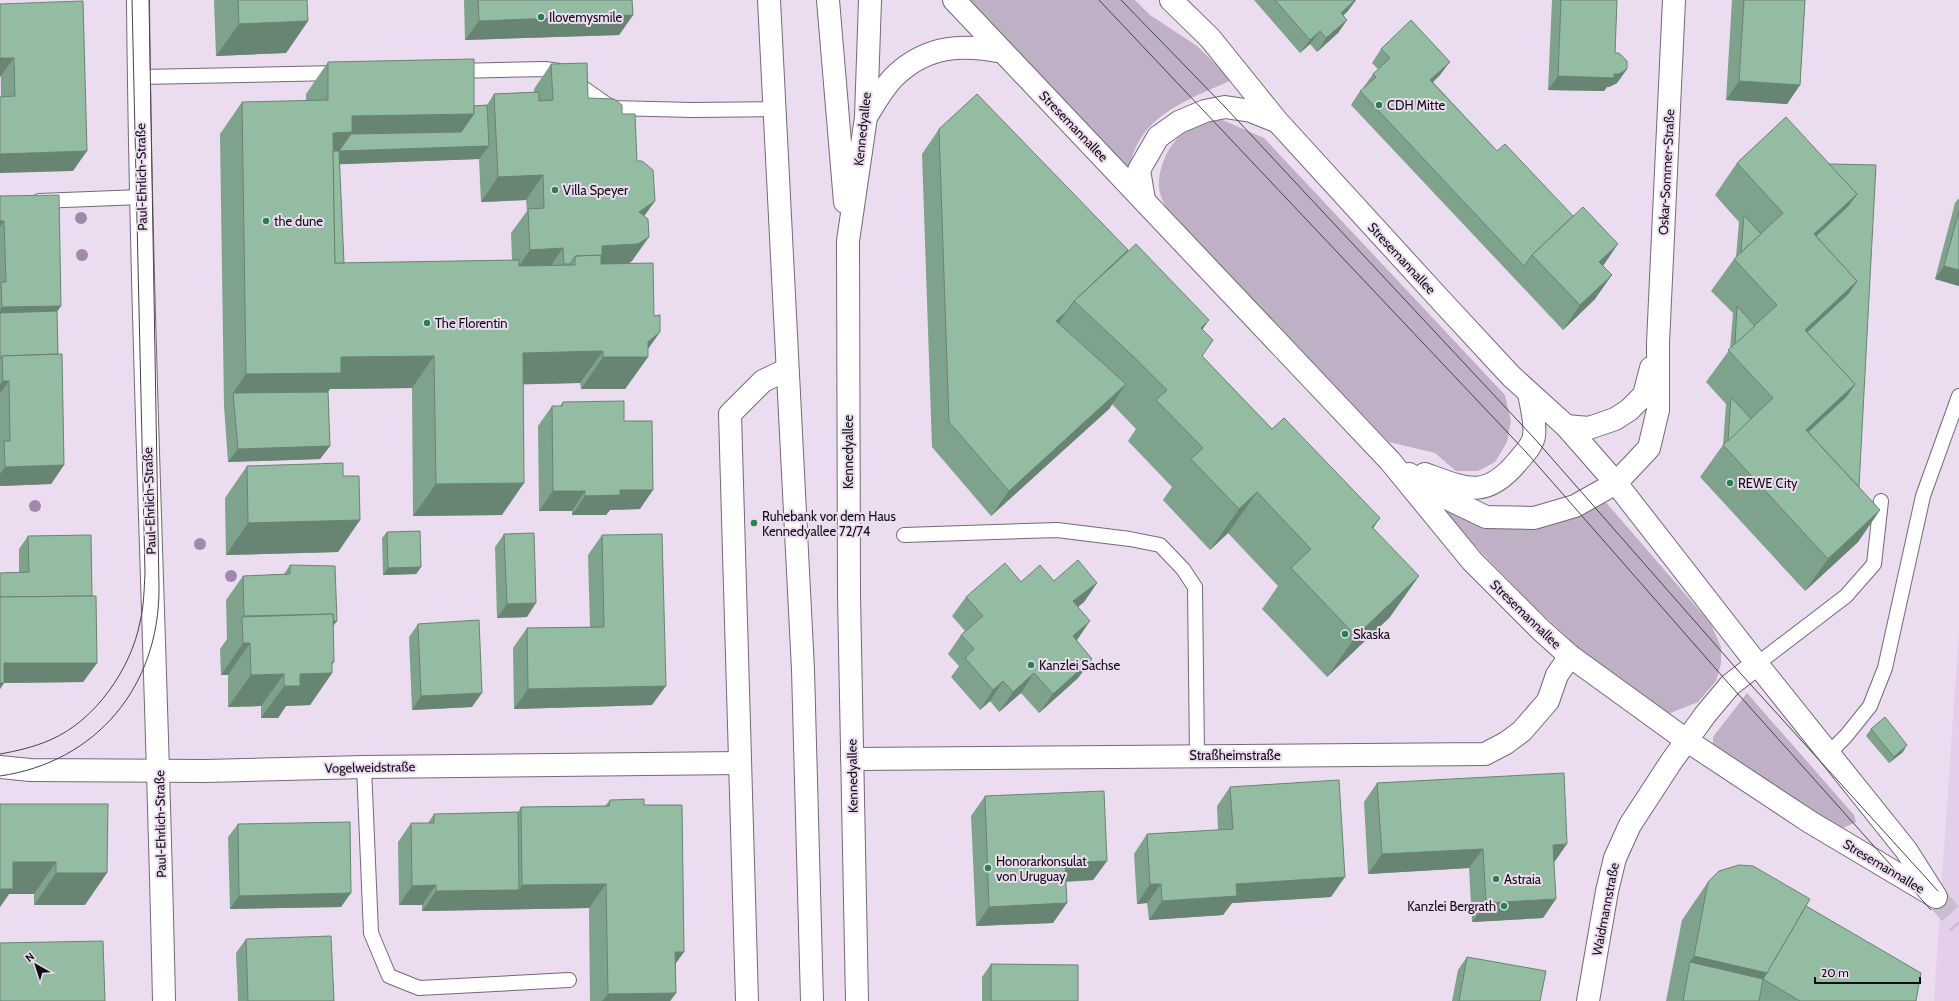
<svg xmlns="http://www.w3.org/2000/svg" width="1959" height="1001" font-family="Cabin,sans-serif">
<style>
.built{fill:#e3cfe9}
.green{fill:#c0b0c5}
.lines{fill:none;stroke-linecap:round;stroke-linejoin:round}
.minor-tunnel{stroke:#cabdcf;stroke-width:22;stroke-dasharray:22 11;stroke-linecap:butt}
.service-casing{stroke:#756879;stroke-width:16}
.minor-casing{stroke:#756879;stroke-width:24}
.primary-casing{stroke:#756879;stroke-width:24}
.service{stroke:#fff;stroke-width:14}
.minor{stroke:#fff;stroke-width:22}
.primary{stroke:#fff;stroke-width:22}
.tram{stroke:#4a434d;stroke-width:1}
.tree{fill:#a288ab}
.wall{fill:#7fa28c;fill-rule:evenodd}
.shaded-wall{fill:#688472}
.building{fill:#94bca3;stroke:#688472}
.poi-dot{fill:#278055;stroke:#ebdcf0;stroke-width:1.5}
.labels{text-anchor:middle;stroke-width:4;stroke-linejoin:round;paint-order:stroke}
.poi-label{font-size:13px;fill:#120d14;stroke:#ebdcf0;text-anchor:start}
.street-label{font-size:13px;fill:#120d14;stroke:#ebdcf0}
</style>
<rect width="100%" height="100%" fill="#ebdcf0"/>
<!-- built -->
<path class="built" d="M1959,631V1001H1934L1944,849Z"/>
<!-- green -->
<g class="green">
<path d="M964,0H1135L1150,15L1197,46L1232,80C1187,100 1135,117 1129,173Z"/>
<path d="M1218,118L1264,138L1505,395L1511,421L1507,442L1495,462L1478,471H1456L1435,453L1389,442L1169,213C1166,207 1162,200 1160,193C1158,186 1159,175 1161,169C1170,137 1188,127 1218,118Z"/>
<path d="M1604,500L1711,624L1721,647V664L1716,681L1698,702L1668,714L1581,650L1534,606L1434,504L1460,518L1491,528Z"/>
<path d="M1747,693L1854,815L1856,822L1843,828L1834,827L1713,745V737Z"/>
</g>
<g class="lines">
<!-- minor-tunnel -->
<path class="minor-tunnel" d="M1936,897L1959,924"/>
<!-- service casing -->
<g class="service-casing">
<g id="service">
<path d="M455,71L545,69L559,71L612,108L692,110L775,109"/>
<path d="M139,77L338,73"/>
<path d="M39,201L141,197"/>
<path d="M904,535L1057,530L1130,539L1160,545L1183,569L1195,587L1197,756"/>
<path d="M1757,664L1846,596L1874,564L1881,501"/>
<path d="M1829,753L1846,736L1870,706L1885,668L1923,496L1959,396"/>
<path d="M364,767L371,933L389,976L419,988L569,980"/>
</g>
</g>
<!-- minor casing -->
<g class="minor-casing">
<g id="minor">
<path d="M138,0C141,334 157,667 164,1001"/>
<path d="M954,0L1390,461L1472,561L1541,630L1570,656L1686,740L1810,822L1936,897"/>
<path d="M1171,0L1210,38L1277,121L1436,295L1511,376L1566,426L1616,483L1757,664L1906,850L1934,894"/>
<path d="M866,117C875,103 884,86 896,75C928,45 963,44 1003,52"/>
<path d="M1144,200L1139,170L1158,137L1179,122L1205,111L1225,107L1251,111L1276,121"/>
<path d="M1566,426L1589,428L1615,419L1629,410L1644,395L1651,368"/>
<path d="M1409,474L1442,496L1486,517L1534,518L1575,506L1616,483L1649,448L1658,410V343L1674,0"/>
<path d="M1425,474C1466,489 1486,500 1518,461C1523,455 1533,445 1534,436C1536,422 1531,406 1529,393"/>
<path d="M852,759L1485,754L1506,743L1522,731L1548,701L1557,675L1570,656"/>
<path d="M0,767L30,770L205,771L364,767L740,763"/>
<path d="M747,1001L730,414L763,381L786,370"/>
<path d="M1588,1001L1607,891L1615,858L1630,825L1671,762L1705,715L1730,685L1757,664"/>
</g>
</g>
<!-- primary casing -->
<g class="primary-casing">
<g id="primary">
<path d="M769,0L803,670L812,1001"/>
<path d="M828,0L845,202"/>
<path d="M857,1001L849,596L848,241L866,117L870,0"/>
</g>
</g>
<!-- service -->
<use href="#service" class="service"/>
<!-- minor -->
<use href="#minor" class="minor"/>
<!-- primary -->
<use href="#primary" class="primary"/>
<!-- tram -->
<g class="tram">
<path d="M1099,0L1526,452L1730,685L1931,910"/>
<path d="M1121,0L1225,107L1534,438L1742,675L1938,891"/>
<path d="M0,754C17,751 34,747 50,740C95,721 131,669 140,622C144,606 144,590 145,573L132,0"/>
<path d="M0,776C97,762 159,686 159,589L149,0"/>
</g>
</g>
<!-- trees -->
<g class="tree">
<circle cx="81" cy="218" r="6"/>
<circle cx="82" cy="255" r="6"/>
<circle cx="35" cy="506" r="6"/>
<circle cx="200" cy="544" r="6"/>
<circle cx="231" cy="576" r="6"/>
</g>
<!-- wall -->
<g class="wall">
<path d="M214,0H307L308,21L286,53L216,56Z"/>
<path d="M464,0H632L633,15L619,35L465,40Z"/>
<path d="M1254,0H1356L1347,12L1343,16L1347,20L1338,33L1317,52L1310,44L1300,53Z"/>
<path d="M1552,0H1617L1615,53L1627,69L1617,83L1609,87H1607L1604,91L1548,90Z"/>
<path d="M1732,0H1805L1800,85L1787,104L1726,100Z"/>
<path d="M0,4L73,171L1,97Z"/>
<path d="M1381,49L1440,75L1433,82L1603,265L1595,299L1563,330L1351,105L1360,91L1364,88H1363L1373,74L1378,69L1372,63Z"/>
<path d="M328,62L474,106L487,105L494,94L534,92V89L551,64L588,98L622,114L637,161L655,201L644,216L632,261L628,264L654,316L660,332L648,349V357L625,389H581L580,383L523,384L502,515L413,516L412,388L330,389L328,392L330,446L320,459L228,462L224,406L220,134L242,102L306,101V94ZM479,159L481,202L526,200L527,211L511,233L512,260L344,263L339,164Z"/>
<path d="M1786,117L1859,487L1880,510L1858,542L1805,591L1700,477L1723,445L1726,404L1706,382L1730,349L1733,313L1711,291L1734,259L1736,257L1739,222L1715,195L1737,163Z"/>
<path d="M939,129L1128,250L1209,320L1202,329V356L1272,429L1380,518L1373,528L1390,617L1327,677L1262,609L1278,586L1228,533L1210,550L1163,500L1172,487L1128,441L1136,429L1112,404L1109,409L991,516L932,447L922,154Z"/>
<path d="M0,196L61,306L57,311L58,354L64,465L51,484L0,486Z"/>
<path d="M1959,198V286L1935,279L1955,203Z"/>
<path d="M563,402L640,509L610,510L606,515H572V511H539L538,426L552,406H560Z"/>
<path d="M247,466L343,476L360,520L338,552L226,555L225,498Z"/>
<path d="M387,532L421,567L416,574L383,575L382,538Z"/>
<path d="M504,534L527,617L497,618L495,547Z"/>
<path d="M602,535L652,705L514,709L513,648L527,628L590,627L588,555Z"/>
<path d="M28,536L92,596L97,663L83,682L4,683L0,689V573L19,572V549Z"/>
<path d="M290,565L337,621L333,625L332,665V673L310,705L286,706L278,718H261V706L228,707V675H221L220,649L227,639L226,600L243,576L284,574Z"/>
<path d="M1054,581L1097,583L1084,602L1078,607L1076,641L1092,659L1078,678L1039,713L1021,693L999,712L990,701L980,710L951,677L959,666L948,654L961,635L965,631L952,616L966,597Z"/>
<path d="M418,624L472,707L412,710L409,637Z"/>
<path d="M1871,729L1903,752L1889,763L1866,736Z"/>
<path d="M1377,783L1554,863L1543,918L1472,922L1469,868L1368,874L1364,802Z"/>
<path d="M1230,787L1331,897L1232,903L1223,915L1149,920L1147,903L1137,904L1134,854L1147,834L1218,830L1217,806Z"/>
<path d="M985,796L1107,861L1093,880L1066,882L1053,923L976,926L971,816Z"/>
<path d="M610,800L644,805L684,952L676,963V993L670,1001H590L589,908L422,911V905H399L398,842L411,823H428L434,814L518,812L521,807L605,806Z"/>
<path d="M0,804H108L85,905H34V894H9L0,907Z"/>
<path d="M238,824L341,907L230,909L228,837Z"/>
<path d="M1708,882L1806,906L1916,1001H1666L1682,920Z"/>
<path d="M246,939L334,1001H238L236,953Z"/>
<path d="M1467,957L1540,1001H1452L1458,970Z"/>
<path d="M991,964L1078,1001H982V977Z"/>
</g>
<!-- shaded-wall -->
<g class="shaded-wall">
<path d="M1355,0H1356L1347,12L1331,26L1341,13Z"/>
<path d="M633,15L619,35L465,40L479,21Z"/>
<path d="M1347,20L1338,33L1317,52L1326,38Z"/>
<path d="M308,21L286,53L216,56L239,24Z"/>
<path d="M1320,31L1310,44L1300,53L1310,40Z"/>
<path d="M0,58H14L0,77Z"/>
<path d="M1450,62L1440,75L1421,93L1430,80Z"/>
<path d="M1627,69L1617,83L1609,87H1607L1604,91L1548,90L1558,76L1614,74Z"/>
<path d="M1739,81L1800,85L1787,104L1726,100Z"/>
<path d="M474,114L489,146L479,159L320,165L333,133L352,116Z"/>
<path d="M87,151L73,171L0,173V154Z"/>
<path d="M543,175L526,200L481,202L498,177Z"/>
<path d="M1857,194L1834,226L1809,250L1814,234Z"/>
<path d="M655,201L637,226L639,212Z"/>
<path d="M0,221H4L0,227Z"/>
<path d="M649,237L632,261L621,269L590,263L602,246Z"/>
<path d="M1618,244L1601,269L1599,262Z"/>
<path d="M563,248L546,273L513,275L530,250Z"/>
<path d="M1944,266L1959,270V286L1935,279Z"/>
<path d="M1612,275L1595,299L1563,330L1580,305Z"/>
<path d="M1857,281L1835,313L1799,346L1805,330Z"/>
<path d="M61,306L47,325L0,326V309L2,307Z"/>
<path d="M1067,311L1050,336L1056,321Z"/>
<path d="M1209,320L1180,361L1201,328Z"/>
<path d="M660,332L642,357H648L625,389H581L603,357L648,342Z"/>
<path d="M603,351L580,383L500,385L523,353Z"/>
<path d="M434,356L412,388L330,389L319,405L233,393L246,374L341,357Z"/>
<path d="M3,381H9L0,393V385Z"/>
<path d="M1126,384L1109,409L991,516L1009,491Z"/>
<path d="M1855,384L1833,416L1800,446L1806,430Z"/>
<path d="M330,446L320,459L228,462L238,449Z"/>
<path d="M64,465L51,484L0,486V474L5,467Z"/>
<path d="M524,483L502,515L413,516L436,484Z"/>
<path d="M620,490H653L640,509L610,510L606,515H572L585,496Z"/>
<path d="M553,491H585L572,511H539Z"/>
<path d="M1257,492L1228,533L1210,550L1239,509Z"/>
<path d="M1880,510L1858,542L1805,591L1828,559Z"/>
<path d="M1380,518L1352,559L1372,527Z"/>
<path d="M360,520L338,552L226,555L248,523Z"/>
<path d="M421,567L416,574L383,575L388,568Z"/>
<path d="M1419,576L1390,617L1327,677L1356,636Z"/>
<path d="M1097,583L1084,602L1059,621L1073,601Z"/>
<path d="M536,603L527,617L497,618L507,604Z"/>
<path d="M337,621L319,645L250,643L228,675H221L243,643V626Z"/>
<path d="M1090,621L1077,640L1059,656L1073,636Z"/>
<path d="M1092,659L1078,678L1039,713L1053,694Z"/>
<path d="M332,662H334L326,673H332L310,705L286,706L278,718H261L284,686L300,674Z"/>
<path d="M4,663H97L83,682L0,683Z"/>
<path d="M1034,673L1021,693L999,712L1013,692Z"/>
<path d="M284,674L261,706L228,707L251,675Z"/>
<path d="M1003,681L990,701L980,710L993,690Z"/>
<path d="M0,683H4L0,689Z"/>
<path d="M666,686L652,705L514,709L528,689Z"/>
<path d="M482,693L472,707L412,710L421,696Z"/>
<path d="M1907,745L1903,752L1889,763L1894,757Z"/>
<path d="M1567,844L1553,864V845Z"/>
<path d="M1483,849L1469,868L1368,874L1382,854Z"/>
<path d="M1107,861L1093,880L1051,882L1065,863Z"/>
<path d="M13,862H56L34,894H9L0,907V881Z"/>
<path d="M56,873H107L85,905H34Z"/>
<path d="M1345,877L1331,897L1232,903L1223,915L1149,920L1162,901L1236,884Z"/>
<path d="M606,884L589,908L422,911L436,891L519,890L522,885Z"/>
<path d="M1150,884H1161L1147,903L1137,904Z"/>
<path d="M436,885L422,905H399L412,886Z"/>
<path d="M351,893L341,907L230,909L239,896Z"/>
<path d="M1556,899L1543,918L1472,922L1486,903Z"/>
<path d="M1067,903L1053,923L976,926L989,907Z"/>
<path d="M675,952H684L666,976Z"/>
<path d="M1694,956L1767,973L1747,1001L1690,962Z"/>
<path d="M676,993L670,1001H602L608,994Z"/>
</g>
<!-- building -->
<g class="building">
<path d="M238,0H307L308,21L239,24Z"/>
<path d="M478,0H632L633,15L479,21Z"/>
<path d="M1275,0H1355L1341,13L1347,20L1326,38L1320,31L1310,40Z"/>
<path d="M1561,0H1617L1615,53H1619L1627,61V69L1619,74H1614V78L1558,76Z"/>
<path d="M1744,0H1805L1800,85L1739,81Z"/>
<path d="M83,1L87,151L0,154V97L15,96L14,58H0V4Z"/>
<path d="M1411,20L1450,62L1430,80L1497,151L1505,144L1573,216L1532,255L1524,266L1360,91L1376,77L1373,74L1390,58L1381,49Z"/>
<path d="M474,59V114L352,116V132L333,133L335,263L519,260V266L575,265V256L601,255V264L653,263L654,316L660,315V332L648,342V357H603V351L523,353L524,483L436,484L434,356L341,357V373L246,374L242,102L328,100V62Z"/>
<path d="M587,63L588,98L614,99L622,105V114H635L637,161H642L653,170L655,201L639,212L648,219L649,237L638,244L602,246V262L601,255L575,256L570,264H564L563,248L530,250L528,209L544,208L543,175L498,177L494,94L539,92V101L553,100L551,64Z"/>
<path d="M977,94L1128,250L1074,301L1067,311L1056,321L1126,384L1009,491L949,422L939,129Z"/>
<path d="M487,105L489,146L339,151L351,134L461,132L474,114V106Z"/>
<path d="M1786,117L1857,194L1814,234L1857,281L1805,330L1855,384L1806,430L1880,510L1828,559L1723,445L1773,398L1728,350L1777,305L1734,259L1783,213L1737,163Z"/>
<path d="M333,151H339L344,263H335Z"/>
<path d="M1829,164L1876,165L1859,487L1808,432L1846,397L1855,384L1807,332L1848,294L1857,281L1816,236L1848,206L1857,194Z"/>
<path d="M59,195L61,306L2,307L1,282H6L4,221H0V196Z"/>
<path d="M1583,207L1618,244L1599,262L1612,275L1580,305L1532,255Z"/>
<path d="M1959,211V270L1944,266Z"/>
<path d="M1744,215L1761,234L1741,252Z"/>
<path d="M1136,244L1209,320L1201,328L1213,340L1202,356L1272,429L1284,418L1380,518L1372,527L1419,576L1356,636L1291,568L1311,549L1257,492L1239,509L1191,459L1203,448L1156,400L1167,390L1135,358L1074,301Z"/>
<path d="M1737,306L1755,326L1735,344Z"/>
<path d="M57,311L58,354L2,356L0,359V313Z"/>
<path d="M62,354L64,465L5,467L4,441H10L9,381H3L2,356Z"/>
<path d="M328,392L330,446L238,449L233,393Z"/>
<path d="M1731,397L1751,419L1728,441Z"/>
<path d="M624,401V421H652L653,490H620V495L585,496V491H553L552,406H562L563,402Z"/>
<path d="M343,463V476H359L360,520L248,523L247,466Z"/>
<path d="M420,531L421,567L388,568L387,532Z"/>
<path d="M534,533L536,603L507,604L504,534Z"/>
<path d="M662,534L666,686L528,689L527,628L604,627L602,535Z"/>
<path d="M91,535L92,596L0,597V573L29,572L28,536Z"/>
<path d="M1078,560L1097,583L1073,601L1090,621L1073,636L1092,659L1053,694L1034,673L1013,692L1003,681L993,690L965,658L974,649L961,635L983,616L966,597L1005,563L1021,582L1040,565L1054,581Z"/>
<path d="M290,565L335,566L337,621H333V614L244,616L243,576L290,574Z"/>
<path d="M96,596L97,663H4V683H0V597Z"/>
<path d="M333,614L334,662H332V673L300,674V686H284V674L251,675L250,643H243L242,617Z"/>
<path d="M479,620L482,693L421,696L418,624Z"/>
<path d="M1885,717L1907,745L1894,757L1871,729Z"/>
<path d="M1564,773L1567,844L1553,845L1556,899L1486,903L1483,849L1382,854L1377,783Z"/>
<path d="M1339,780L1345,877L1236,884L1237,896L1162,901L1161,884H1150L1147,834L1233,829L1230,787Z"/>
<path d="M1104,791L1107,861L1065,863L1067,903L989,907L985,796Z"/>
<path d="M644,799V805H682L684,952H675L676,993L608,994L606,884L522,885L521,807L609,806L610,800Z"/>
<path d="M0,804H108L107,873H56V862H13V889H0Z"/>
<path d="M518,812L519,890L436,891V885L412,886L411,823H434V814Z"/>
<path d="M350,822L351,893L239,896L238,824Z"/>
<path d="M1739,865L1753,866L1810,899L1767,973L1694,956L1708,882L1719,871Z"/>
<path d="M1806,906L1921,973L1916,1001H1800L1763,979L1767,973Z"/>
<path d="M331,936L334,1001H248L246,939Z"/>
<path d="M103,941L105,1001H0V943Z"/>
<path d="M1467,957L1546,971L1540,1001H1459Z"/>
<path d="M1690,962L1763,979L1759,1001H1683Z"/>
<path d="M991,964L1078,965V1001H991Z"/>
</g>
<!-- markers -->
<g class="poi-dot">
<circle cx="541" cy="17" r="4"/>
<circle cx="1379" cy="105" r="4"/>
<circle cx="555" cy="190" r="4"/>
<circle cx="266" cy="221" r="4"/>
<circle cx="427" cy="323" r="4"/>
<circle cx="1730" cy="483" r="4"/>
<circle cx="754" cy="523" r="4"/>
<circle cx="1345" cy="634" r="4"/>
<circle cx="1031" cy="665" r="4"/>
<circle cx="988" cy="868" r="4"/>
<circle cx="1496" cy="879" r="4"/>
<circle cx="1504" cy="906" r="4"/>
</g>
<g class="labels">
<!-- poi labels -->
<g class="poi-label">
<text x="549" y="22">Ilovemysmile</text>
<text x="1387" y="110">CDH Mitte</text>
<text x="563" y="195">Villa Speyer</text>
<text x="274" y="226">the dune</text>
<text x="435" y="328">The Florentin</text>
<text x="1738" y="488">REWE City</text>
<text x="762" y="521">Ruhebank vor dem Haus<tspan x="762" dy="15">Kennedyallee 72/74</tspan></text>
<text x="1353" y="639">Skaska</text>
<text x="1039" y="670">Kanzlei Sachse</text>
<text x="996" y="866">Honorarkonsulat<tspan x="996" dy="15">von Uruguay</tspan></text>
<text x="1504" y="884">Astraia</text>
<text x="1496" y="911" text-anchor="end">Kanzlei Bergrath</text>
</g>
<!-- street labels -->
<g class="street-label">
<text transform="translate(1074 126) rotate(46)" y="5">Stresemannallee</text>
<text transform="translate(862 129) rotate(-84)" y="5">Kennedyallee</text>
<text transform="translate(1666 172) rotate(-87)" y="5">Oskar-Sommer-Straße</text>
<text transform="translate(141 177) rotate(-91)" y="5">Paul-Ehrlich-Straße</text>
<text transform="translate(1402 258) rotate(47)" y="5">Stresemannallee</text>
<text transform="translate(848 452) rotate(-90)" y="5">Kennedyallee</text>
<text transform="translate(149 501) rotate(-92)" y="5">Paul-Ehrlich-Straße</text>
<text transform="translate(1526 614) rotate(44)" y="5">Stresemannallee</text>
<text x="1235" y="760">Straßheimstraße</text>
<text transform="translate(370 767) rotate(-1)" y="5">Vogelweidstraße</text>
<text transform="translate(852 776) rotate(-91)" y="5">Kennedyallee</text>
<text transform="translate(160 824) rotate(-91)" y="5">Paul-Ehrlich-Straße</text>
<text transform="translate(1884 866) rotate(31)" y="5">Stresemannallee</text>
<text transform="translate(1605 909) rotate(-79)" y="5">Waidmannstraße</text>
</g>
</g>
<!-- north arrow -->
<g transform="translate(36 965) rotate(321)" stroke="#ebdcf0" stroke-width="3" paint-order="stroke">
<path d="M0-3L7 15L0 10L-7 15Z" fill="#120d14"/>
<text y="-6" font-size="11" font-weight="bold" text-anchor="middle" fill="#120d14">N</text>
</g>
<!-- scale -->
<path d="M1815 977v6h105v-6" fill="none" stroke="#120d14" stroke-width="2"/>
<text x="1821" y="977" font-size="12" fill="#120d14" stroke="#ebdcf0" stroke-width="3" paint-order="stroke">20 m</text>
</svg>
